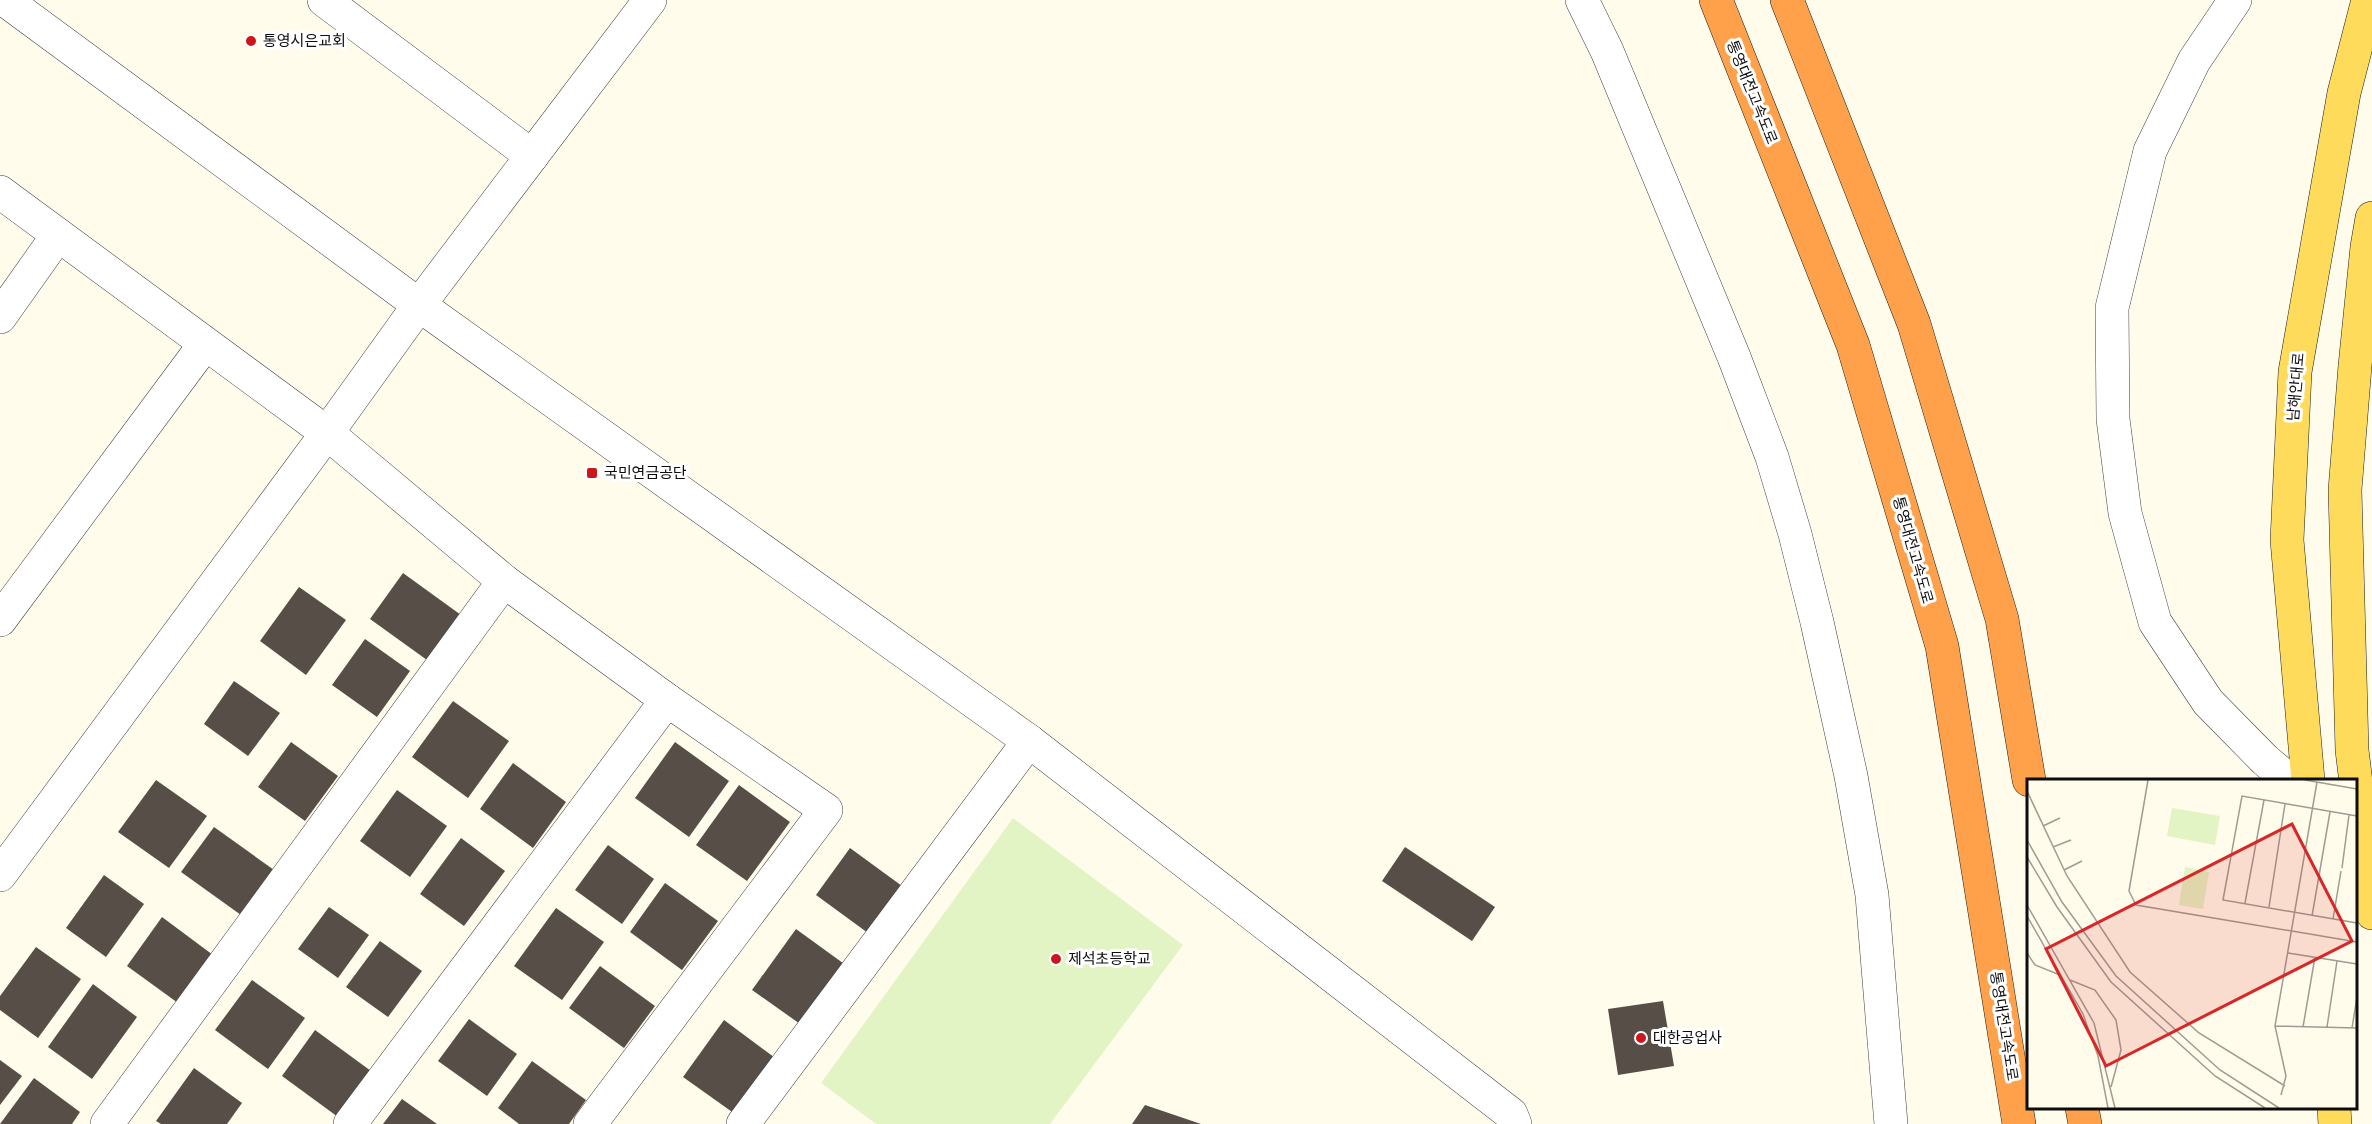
<svg xmlns="http://www.w3.org/2000/svg" width="2372" height="1124" font-family="Lora,'Noto Sans KR',serif">
<style>
.pitch{fill:#e3f4c4}
.building{fill:#574e48}
.lines{fill:none;stroke-linecap:round;stroke-linejoin:round}
.street-casing{stroke:#404040;stroke-width:34}
.primary-casing{stroke:#1e1e1e;stroke-width:34}
.highway-casing{stroke:#1e1e1e;stroke-width:34}
.street{stroke:#fff;stroke-width:33}
.primary{stroke:#ffdb5c;stroke-width:33}
.highway{stroke:#ffa04a;stroke-width:33}
.poi-dot{fill:#cc161b;stroke:#fff;stroke-width:2}
.labels{text-anchor:middle;stroke-width:6;stroke-linejoin:round;paint-order:stroke}
.poi-label{font-size:15px;fill:#0d0d0d;stroke:#fff;text-anchor:start}
.street-label{font-size:15px;fill:#0d0d0d;stroke:#fff}
.inset-road{fill:none;stroke:#9e9c93;stroke-width:1.5}
.view{fill:#d62828;fill-opacity:0.15;stroke:#d62828;stroke-width:3}
.inset-edge{fill:none;stroke:#0d0d0d;stroke-width:3}
</style>
<rect width="100%" height="100%" fill="#fffcec"/>
<!-- pitch -->
<path class="pitch" d="M1013,818L1183,945L1050,1124H876L821,1083Z"/>
<!-- building -->
<g class="building">
<path d="M403,573L461,615L427,660L370,619Z"/>
<path d="M299,587L346,620L306,675L260,641Z"/>
<path d="M365,639L410,671L377,717L332,685Z"/>
<path d="M234,681L280,713L248,756L204,724Z"/>
<path d="M453,701L509,741L468,798L412,757Z"/>
<path d="M291,742L338,776L305,821L258,787Z"/>
<path d="M675,742L729,781L689,837L635,798Z"/>
<path d="M513,763L566,802L533,848L480,809Z"/>
<path d="M156,780L207,816L169,868L118,832Z"/>
<path d="M739,785L790,822L747,881L696,845Z"/>
<path d="M397,790L447,826L410,877L360,841Z"/>
<path d="M214,827L274,870L241,915L181,872Z"/>
<path d="M461,838L505,871L464,926L420,894Z"/>
<path d="M608,845L654,879L622,924L575,890Z"/>
<path d="M1405,847L1495,907L1472,941L1382,881Z"/>
<path d="M850,848L902,886L868,933L816,895Z"/>
<path d="M104,875L144,904L106,957L66,928Z"/>
<path d="M665,883L718,921L682,970L630,932Z"/>
<path d="M329,907L369,935L338,978L298,949Z"/>
<path d="M556,908L604,942L562,1000L514,966Z"/>
<path d="M162,917L213,955L178,1003L127,966Z"/>
<path d="M796,929L847,966L803,1026L752,990Z"/>
<path d="M380,941L422,971L388,1017L346,987Z"/>
<path d="M36,947L81,979L38,1038L0,1010V996Z"/>
<path d="M600,966L655,1006L624,1048L569,1008Z"/>
<path d="M252,980L305,1018L268,1069L215,1030Z"/>
<path d="M93,984L137,1017L92,1079L48,1047Z"/>
<path d="M1663,1001L1674,1066L1618,1075L1608,1009Z"/>
<path d="M469,1019L517,1054L487,1096L438,1061Z"/>
<path d="M724,1020L782,1063L742,1119L683,1077Z"/>
<path d="M315,1030L371,1071L338,1117L282,1076Z"/>
<path d="M0,1060L22,1076L0,1105Z"/>
<path d="M532,1061L586,1100L569,1124H519L498,1108Z"/>
<path d="M194,1068L242,1103L227,1124H161L156,1121Z"/>
<path d="M34,1078L80,1112L72,1124H0Z"/>
<path d="M402,1099L437,1124H383Z"/>
<path d="M1145,1105L1201,1124H1132Z"/>
</g>
<g class="lines">
<!-- street casing -->
<g class="street-casing">
<g id="street">
<path d="M5,0L419,305L1029,741L1511,1114L1515,1124"/>
<path d="M324,0L532,156"/>
<path d="M1582,0L1607,51L1734,357L1772,457L1795,534L1817,622L1851,776L1872,895L1891,1124"/>
<path d="M2235,0L2194,61L2150,151L2112,308L2113,419L2125,513L2155,622L2208,702L2265,760L2289,780"/>
<path d="M0,192L327,433L504,581L667,700L826,810L590,1124"/>
<path d="M0,317L58,235"/>
<path d="M0,620L205,344"/>
<path d="M0,875L327,433L419,305L650,0"/>
<path d="M107,1124L504,581"/>
<path d="M350,1124L667,700"/>
<path d="M743,1124L1029,741"/>
</g>
</g>
<!-- primary casing -->
<g class="primary-casing">
<g id="primary">
<path d="M2372,218L2367,247L2355,366L2345,490L2352,750L2372,913"/>
<path d="M2308,780L2287,540L2295,372L2344,93L2368,0"/>
<path d="M2334,1108L2335,1124"/>
</g>
</g>
<!-- highway casing -->
<g class="highway-casing">
<g id="highway">
<path d="M1716,0L1853,345L1942,646L2019,1124"/>
<path d="M1787,0L1914,324L2002,619L2029,780"/>
<path d="M2082,1108L2085,1124"/>
</g>
</g>
<!-- street -->
<use href="#street" class="street"/>
<!-- primary -->
<use href="#primary" class="primary"/>
<!-- highway -->
<use href="#highway" class="highway"/>
</g>
<!-- markers -->
<g class="poi-dot">
<circle cx="251" cy="41" r="6"/>
<rect x="586" y="467" width="12" height="12" rx="3"/>
<circle cx="1056" cy="959" r="6"/>
<circle cx="1641" cy="1038" r="6"/>
</g>
<g class="labels">
<!-- poi labels -->
<g class="poi-label">
<text x="263" y="46">통영시은교회</text>
<text x="604" y="478">국민연금공단</text>
<text x="1068" y="964">제석초등학교</text>
<text x="1653" y="1043">대한공업사</text>
</g>
<!-- street labels -->
<g class="street-label">
<text transform="translate(1752 92) rotate(68)" y="5">통영대전고속도로</text>
<text transform="translate(2296 387) rotate(-85)" y="5">남해안대로</text>
<text transform="translate(1913 550) rotate(74)" y="5">통영대전고속도로</text>
<text transform="translate(2004 1026) rotate(81)" y="5">통영대전고속도로</text>
</g>
</g>
<!-- overview -->
<g transform="translate(2027 779)">
<rect width="330" height="330" fill="#fffcec"/>
<path d="M145,29L193,37L188,66L140,57ZM158,88L182,93L176,130L152,126Z" fill="#e3f4c4"/>
<path class="inset-road" d="M121,1L102,112L109,126L330,163M278,1L330,10M0,12L40,97L103,193L172,254L258,307M330,37L215,17L196,121L330,144M16,47L33,39M0,61L35,123L89,197L193,291L252,329M26,68L44,61M0,78L30,128L84,203L188,297L238,329M315,89L322,36M37,91L55,82M218,124L237,21M0,126L67,244L88,329M242,128L258,25M0,137L56,235L71,277L81,329M285,137L303,33M306,140L314,92M0,174L8,186L33,196M261,174L330,185M43,201L68,211L89,241L94,271L84,308M248,247L330,249M276,248L288,178M300,248L310,182M325,249L330,218M254,316L259,297L248,247L290,3"/>
<path class="view" d="M265,45L325,162L79,287L19,170Z"/>
<rect width="330" height="330" class="inset-edge"/>
</g>
</svg>
